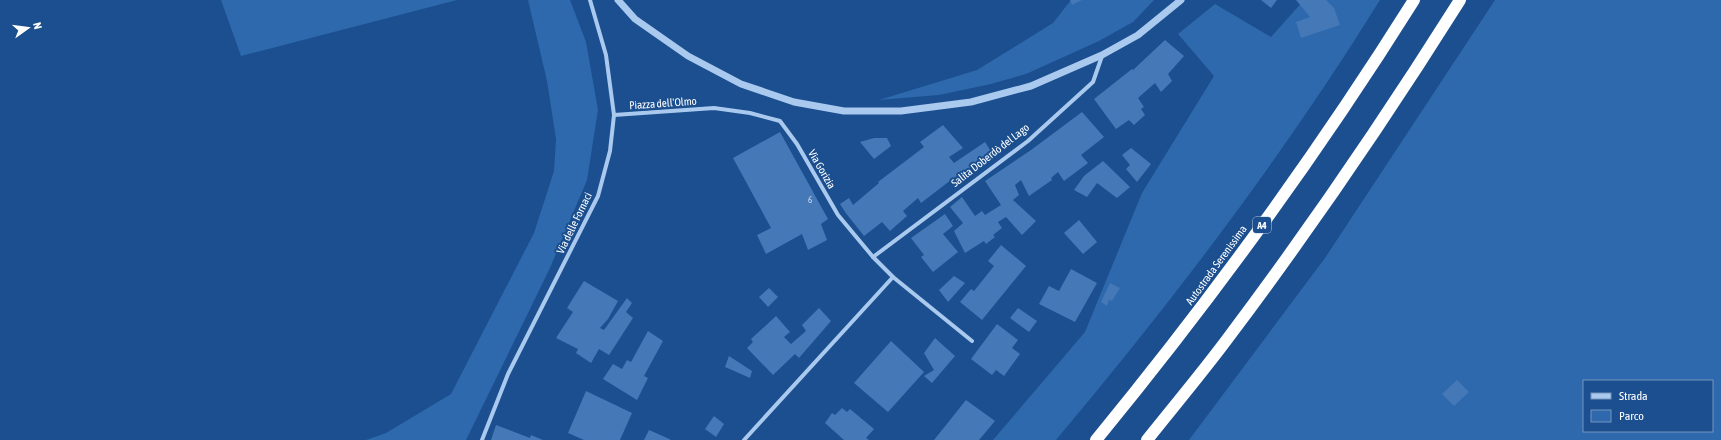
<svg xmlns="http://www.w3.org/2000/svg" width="1721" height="440" font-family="'Asap Condensed',sans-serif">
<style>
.green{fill:#2e69ad;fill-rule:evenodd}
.building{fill:#4478b7}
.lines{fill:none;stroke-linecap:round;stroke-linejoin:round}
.minor{stroke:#a9c9ee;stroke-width:4}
.tertiary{stroke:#a9c9ee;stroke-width:7}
.motorway{stroke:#fff;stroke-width:12}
.labels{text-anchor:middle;stroke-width:4;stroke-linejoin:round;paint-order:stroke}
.number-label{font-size:9px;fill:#d0dded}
.shield{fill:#1b4f8f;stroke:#bbcadd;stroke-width:1}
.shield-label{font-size:10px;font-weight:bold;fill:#fff}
.street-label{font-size:11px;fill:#fff;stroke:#1b4f8f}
</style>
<rect width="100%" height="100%" fill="#1b4f8f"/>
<!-- green -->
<g class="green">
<path d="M221,0H457L241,56Z"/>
<path d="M528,0H570L586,42L598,110L587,180L550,268L466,440H366L386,433L451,394L534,233L554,171L556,139L547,81Z"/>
<path d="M1071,0H1154L1133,22L1099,41L1026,74L991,84L939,95L879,100L977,70L1053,23Z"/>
<path d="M1304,0H1380C1284,155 1173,301 1056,440H993L1085,332L1142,193L1214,76L1178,34L1215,4L1271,37Z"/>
<path d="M1495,0H1721V440H1189L1325,258ZM1584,381H1712V431H1584Z"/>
</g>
<!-- building -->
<g class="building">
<path d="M1070,0H1082L1072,5Z"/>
<path d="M1261,0H1277L1271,8Z"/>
<path d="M1296,0H1326L1334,8L1340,25L1301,38L1296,22L1310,17Z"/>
<path d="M1165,40L1184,56L1168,74L1172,81L1161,92L1155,83L1138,98L1144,107L1141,109L1145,115L1134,125L1129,120L1116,129L1094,99L1132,69L1133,70Z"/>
<path d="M1082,112L1104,137L1081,155L1088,163L1064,181L1058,172L1051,178L1052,180L1029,196L1021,180L1015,185L1019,195L1013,200L1036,221L1022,235L1006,217L998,222L1002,228L993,235L995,237L986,244L984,241L965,253L954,231L963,223L950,207L962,197L975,216L982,211L985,215L1001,205L985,181L1031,150Z"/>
<path d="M943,125L963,148L949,157L954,163L985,142L992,153L951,180L921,203L918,198L903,211L907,216L890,231L882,222L864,236L845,212L840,204L849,198L853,205L879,183L878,182L924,147L920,142Z"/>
<path d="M780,132L828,219L821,224L827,240L808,250L802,234L766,254L757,235L771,228L733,158Z"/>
<path d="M874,138H887L891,146L874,159L860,142Z"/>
<path d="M1131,148L1151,164L1137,182L1126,169L1130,165L1122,155Z"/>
<path d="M1103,161L1130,187L1117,198L1097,183L1087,197L1074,190L1084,176Z"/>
<path d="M945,214L953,226L943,234L958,252L933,272L921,257L924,255L911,238Z"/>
<path d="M1079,220L1097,242L1083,254L1064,233Z"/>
<path d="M1001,245L1026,266L982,320L960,302L971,289L974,291L994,266L988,261Z"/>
<path d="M1071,269L1097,283L1075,322L1039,304L1049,286L1059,291Z"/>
<path d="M954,276L965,283L948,302L939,290Z"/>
<path d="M584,281L618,301L608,319L600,328L604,330L627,298L632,303L626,312L633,318L609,355L599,349L591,363L576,353L578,349L556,338L573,312L567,308Z"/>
<path d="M1110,283L1120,288L1112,301L1109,300L1107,306L1101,302Z"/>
<path d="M769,288L778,297L768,307L759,297Z"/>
<path d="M819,308L831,321L799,358L795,354L773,375L747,348L753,342L751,339L776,316L790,332L784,337L791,344L806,331L802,325Z"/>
<path d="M1018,308L1037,321L1029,332L1010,318Z"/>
<path d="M997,324L1018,340L1012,348L1020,354L1004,376L996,370L992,375L971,359Z"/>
<path d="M648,331L663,341L644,376L648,378L637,400L603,379L613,364L622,369L627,360L631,362Z"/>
<path d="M935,338L955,356L932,383L924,376L934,370L924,353Z"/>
<path d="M891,341L924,372L888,412L854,383Z"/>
<path d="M729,356L752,371L750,378L725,367Z"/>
<path d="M1457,380L1469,392L1454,406L1442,394Z"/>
<path d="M586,391L632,413L620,440H584L568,433Z"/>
<path d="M966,400L995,421L979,440H934Z"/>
<path d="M842,408L847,412L850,409L874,429L866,438L869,440H844L825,423L832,413L835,415Z"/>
<path d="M714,416L724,424L716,437L705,429Z"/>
<path d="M496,425L530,438L531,435L543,440H491Z"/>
<path d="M649,430L665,437L671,440H644Z"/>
</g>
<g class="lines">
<!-- minor -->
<g class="minor">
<path d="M614,115L714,108L750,113L780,121L797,144L838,215L873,257L893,277L972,341"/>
<path d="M873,257L1028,141L1093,82L1102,56"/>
<path d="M482,440L508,374L598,196L610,151L614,115L606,55L590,0"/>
<path d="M744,440L893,277"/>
</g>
<!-- tertiary -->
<path class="tertiary" d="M618,0L635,19L688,56L741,84L794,102L844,111H901L971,102L1031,86L1102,55L1138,35L1181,0"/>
<!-- motorway -->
<g class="motorway">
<path d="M1096,440C1211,300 1318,153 1414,0"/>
<path d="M1147,440C1174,406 1202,373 1228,338C1310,229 1387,116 1460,0"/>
</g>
</g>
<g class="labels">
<!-- number labels -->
<g class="number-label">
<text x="810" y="203">6</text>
</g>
<!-- shield labels -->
<rect class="shield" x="1253" y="217" width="18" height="16" rx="3"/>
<g class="shield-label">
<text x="1262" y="229">A4</text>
</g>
<!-- street labels -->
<g class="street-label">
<text transform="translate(663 103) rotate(-4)" y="4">Piazza dell'Olmo</text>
<text transform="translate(990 155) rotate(-38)" y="4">Salita Doberdò del Lago</text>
<text transform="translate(822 169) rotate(60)" y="4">Via Gorizia</text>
<text transform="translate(574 223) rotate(-64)" y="4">Via delle Fornaci</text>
<text transform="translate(1216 265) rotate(-54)" y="4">Autostrada Serenissima</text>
</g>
</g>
<!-- legend -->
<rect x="1583" y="380" width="130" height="52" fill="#1b4f8f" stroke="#7695bc"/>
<rect x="1591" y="393" width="20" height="6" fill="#a9c9ee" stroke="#7695bc"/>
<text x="1619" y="400" font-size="12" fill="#ffffff">Strada</text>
<rect x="1591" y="410" width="20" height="12" fill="#2e69ad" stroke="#7695bc"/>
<text x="1619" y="420" font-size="12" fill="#ffffff">Parco</text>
<!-- north arrow -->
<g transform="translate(28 28) rotate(76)" stroke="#1b4f8f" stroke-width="3" paint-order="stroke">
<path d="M0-3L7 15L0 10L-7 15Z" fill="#ffffff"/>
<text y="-6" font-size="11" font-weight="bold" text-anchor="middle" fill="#ffffff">N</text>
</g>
</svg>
